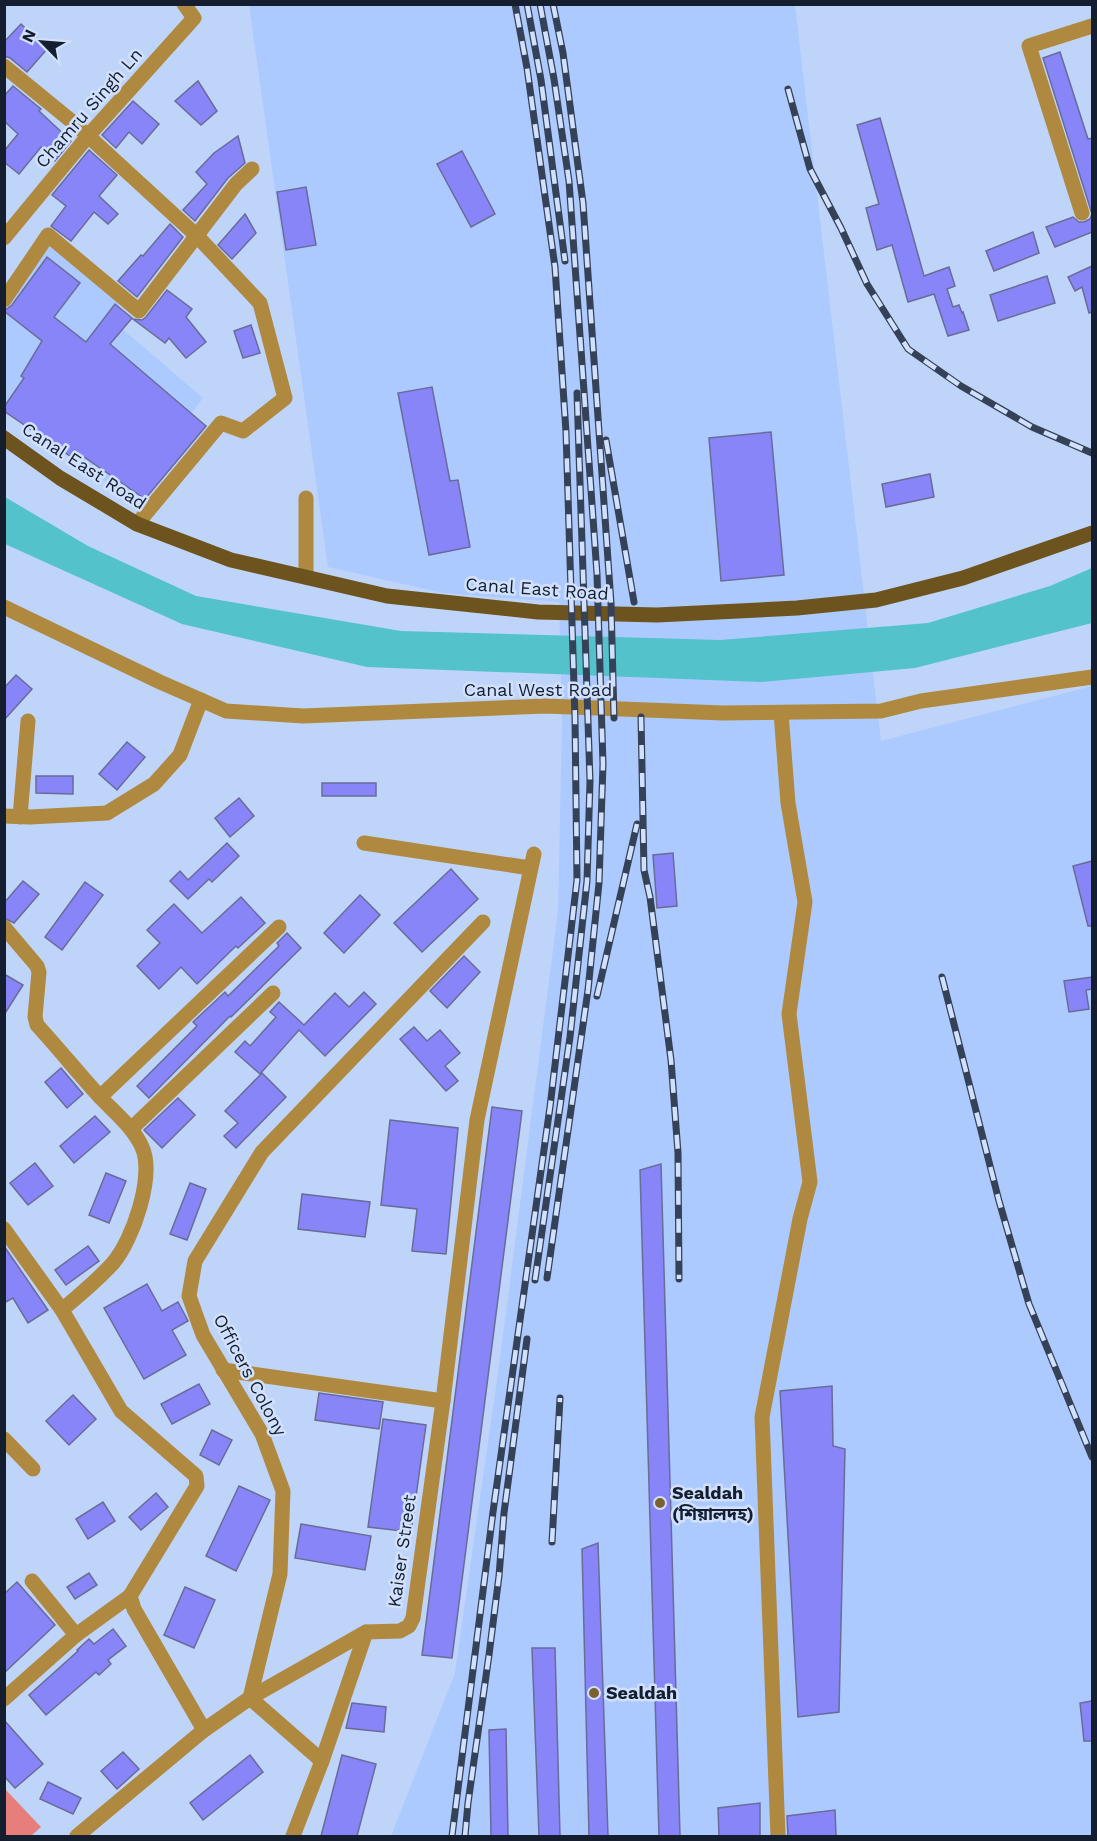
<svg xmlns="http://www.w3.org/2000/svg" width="1097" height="1841" font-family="'Work Sans','Noto Sans Bengali',sans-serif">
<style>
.built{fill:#adcafe}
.green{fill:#e77e7c}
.water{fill:#53c2cb}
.building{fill:#8885f9;stroke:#696b98;stroke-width:1.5}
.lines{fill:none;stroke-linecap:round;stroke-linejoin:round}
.minor{stroke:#af893f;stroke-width:15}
.major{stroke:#6d531e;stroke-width:15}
.rail-casing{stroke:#354156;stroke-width:7}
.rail{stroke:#d1e1fd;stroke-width:4.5;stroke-dasharray:14;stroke-linecap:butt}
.poi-dot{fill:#7a6132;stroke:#d1e1fd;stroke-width:2}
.labels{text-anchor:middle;stroke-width:5;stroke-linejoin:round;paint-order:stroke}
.street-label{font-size:18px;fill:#141e2e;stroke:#d1e1fd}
.poi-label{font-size:18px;font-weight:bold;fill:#141e2e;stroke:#d1e1fd;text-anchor:start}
</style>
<rect width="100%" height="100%" fill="#bfd4f9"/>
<!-- built -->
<g class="built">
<path d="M249,5H795L881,741L1092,686V1836H391L455,1673L499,1366L558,911L562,723L559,602L443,593L328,567Z"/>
<path d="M49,231L119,287V326L203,398L128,497L5,412V284Z"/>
</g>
<!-- green -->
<path class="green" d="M5,1789L41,1827L31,1836H5Z"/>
<!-- water -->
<path class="water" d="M5,497L88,546L196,596L401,631L720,640L928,623L1050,586L1092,568V623L915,668L761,682L367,667L182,624L5,544Z"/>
<!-- building -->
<g class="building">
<path d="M21,24L48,48L27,72L10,58L4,56V42Z"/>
<path d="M1060,52L1088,139L1092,138V232L1055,247L1046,227L1073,217L1079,222H1084L1090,219L1092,214L1043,58Z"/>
<path d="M198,81L217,111L201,125L175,101Z"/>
<path d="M13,86L41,109L39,111L71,141L55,161L41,147L19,174L4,162V151L18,134L4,121V96Z"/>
<path d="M133,101L159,124L142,144L129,132L116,148L102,135Z"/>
<path d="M880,118L924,276L949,267L955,286L947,289L953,307L959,305L962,313L963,312L969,330L948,336L934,294L908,302L892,245L877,250L866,208L879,204L857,125Z"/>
<path d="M238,136L245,163L228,178L195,221L183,210L207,184L196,172L214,153Z"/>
<path d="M89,150L117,175L99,196L118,214L108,224L94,212L71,241L51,226L66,206L52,195Z"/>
<path d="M462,151L495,214L471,227L437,164Z"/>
<path d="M306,187L316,245L286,250L277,192Z"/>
<path d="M245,214L256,233L232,259L218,245Z"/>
<path d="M170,224L183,237L137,297L118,281L141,255L143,256Z"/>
<path d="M1033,232L1039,253L994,271L986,251Z"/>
<path d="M47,257L80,283L54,317L86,342L115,304L132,318L110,344L206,426L145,499L74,450L70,456L4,411V407L24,378L21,376L42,341L4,311L12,305Z"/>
<path d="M1092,266V312L1089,313L1082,287L1075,291L1068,277Z"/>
<path d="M1047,276L1055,303L998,321L990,295Z"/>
<path d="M167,290L192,309L186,317L206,342L186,358L169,338L165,343L133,319L142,320L146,317Z"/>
<path d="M251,325L260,353L243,358L234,331Z"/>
<path d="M432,387L450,481L458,480L470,547L429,555L398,393Z"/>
<path d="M771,432L784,575L721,581L709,438Z"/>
<path d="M930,474L934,497L886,507L882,484Z"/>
<path d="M16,675L32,689L4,720V688Z"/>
<path d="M127,742L145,757L117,790L99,774Z"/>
<path d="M36,776H73V794L36,793Z"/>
<rect x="322" y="783" width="54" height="13"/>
<path d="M239,798L254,816L230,837L215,818Z"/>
<path d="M227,843L239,856L212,882L209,879L188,899L170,881L180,871L188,880Z"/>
<path d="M673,853L677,906L657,908L653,855Z"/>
<path d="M1092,861V926H1088L1073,866Z"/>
<path d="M451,869L478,899L422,952L394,923Z"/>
<path d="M23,881L39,894L14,923L4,918V903Z"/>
<path d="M85,882L103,895L62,950L45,937Z"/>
<path d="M360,895L380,915L344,953L324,933Z"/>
<path d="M241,897L265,923L238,948L236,946L197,984L181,967L159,989L137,966L160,943L147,930L174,904L202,933Z"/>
<path d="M287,933L301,948L231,1017L230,1016L149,1098L137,1086L197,1026L193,1022L225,992L228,996L279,946L277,943Z"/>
<path d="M464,956L480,972L447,1008L430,991Z"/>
<path d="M4,974L23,985L4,1015Z"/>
<path d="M1092,977V989L1086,990L1089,1009L1069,1012L1064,981Z"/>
<path d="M364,992L376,1004L325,1056L299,1030L260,1074L235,1052L245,1041L250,1046L276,1017L270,1012L279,1002L304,1025L335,993L349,1007Z"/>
<path d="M414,1027L427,1041L440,1030L460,1053L445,1066L458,1081L446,1091L400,1039Z"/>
<path d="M61,1068L83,1094L67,1108L45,1082Z"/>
<path d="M262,1073L286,1097L236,1148L224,1136L238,1123L225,1111Z"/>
<path d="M178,1098L195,1115L162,1148L144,1130Z"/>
<path d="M492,1107L522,1111L452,1658L422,1655Z"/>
<path d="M95,1116L110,1132L74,1163L60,1146Z"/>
<path d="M390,1120L458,1128L446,1254L412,1251L417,1209L381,1205Z"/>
<path d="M35,1163L53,1186L28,1205L10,1183Z"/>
<path d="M661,1164L680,1836H659L640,1170Z"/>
<path d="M106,1173L126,1181L109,1223L89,1215Z"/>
<path d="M190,1183L206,1189L187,1240L170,1234Z"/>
<path d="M302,1194L370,1202L365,1237L298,1229Z"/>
<path d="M4,1246L48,1310L28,1323L13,1298L4,1303Z"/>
<path d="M88,1246L99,1261L66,1285L55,1270Z"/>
<path d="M147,1284L162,1311L178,1302L188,1321L172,1330L186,1355L144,1379L104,1308Z"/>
<path d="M199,1384L210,1404L172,1424L161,1404Z"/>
<path d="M832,1386L833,1446L845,1449L839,1712L798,1717L780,1391Z"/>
<path d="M319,1393L383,1402L379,1429L315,1420Z"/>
<path d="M73,1395L96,1419L69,1445L46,1421Z"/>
<path d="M383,1419L426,1425L411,1532L368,1527Z"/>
<path d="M212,1430L232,1440L219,1465L200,1455Z"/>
<path d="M239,1486L270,1500L236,1571L206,1556Z"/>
<path d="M156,1493L168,1507L141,1530L129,1517Z"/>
<path d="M103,1502L115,1521L88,1539L76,1519Z"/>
<path d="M301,1524L371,1536L365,1570L295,1558Z"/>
<path d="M598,1543L608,1836H589L582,1549Z"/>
<path d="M89,1573L97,1585L75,1599L67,1587Z"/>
<path d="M17,1582L55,1625L4,1673V1594Z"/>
<path d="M185,1587L215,1600L194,1648L164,1635Z"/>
<path d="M113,1629L126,1646L108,1660L111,1664L99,1675L96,1672L46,1715L29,1695L78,1651L77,1650L89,1639L94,1644Z"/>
<path d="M532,1648H555L560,1836H539Z"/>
<path d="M1092,1701V1741H1084L1080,1703Z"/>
<path d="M352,1703L386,1707L384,1732L346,1728Z"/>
<path d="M4,1720L43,1764L15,1788L4,1776Z"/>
<path d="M506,1729L508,1836H491L489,1730Z"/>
<path d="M123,1752L139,1769L117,1789L101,1771Z"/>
<path d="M250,1755L263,1772L203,1820L190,1803Z"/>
<path d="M342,1755L376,1764L357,1836H321Z"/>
<path d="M48,1782L81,1798L73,1814L40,1799Z"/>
<path d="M760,1803V1836H719L718,1808Z"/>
<path d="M835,1810L836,1836H788L787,1816Z"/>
</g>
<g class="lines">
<!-- minor -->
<g class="minor">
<path d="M4,66L75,124L197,236L260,303L285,398L243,431L221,423L137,524"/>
<path d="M1082,213L1029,46L1092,26"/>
<path d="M4,238L88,136L194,18L184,4"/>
<path d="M4,300L48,235L139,311L236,184L252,169"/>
<path d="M306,498V577"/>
<path d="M4,607L160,682L226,711L303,716L546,706L723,713L881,711L921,701L1092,677"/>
<path d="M4,816L30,817L107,813L154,784L180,755L201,700"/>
<path d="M20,817L28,721"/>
<path d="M364,843L530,868"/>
<path d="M4,927L37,966L39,972L35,1017L37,1025C59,1049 79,1074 101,1098C115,1113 133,1127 142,1147C155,1175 133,1240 113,1263C98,1280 79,1295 62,1310L121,1411L196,1476L197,1486L130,1596L134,1609L204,1730"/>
<path d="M100,1097L279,927"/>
<path d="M131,1129L273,993"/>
<path d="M4,1229L62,1310"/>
<path d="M223,1370L443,1401"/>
<path d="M4,1439L33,1469"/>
<path d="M32,1581L76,1635"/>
<path d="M4,1699L76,1635L130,1596"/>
<path d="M322,1761L250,1698L280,1574L283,1491L262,1434L203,1335L189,1296L195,1261L262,1152L483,922"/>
<path d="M77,1836L204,1730L250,1698L366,1632L400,1631L409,1626L413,1618L443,1401L477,1120L534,854"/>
<path d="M293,1836L322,1761L366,1632"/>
<path d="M778,1836L762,1417L800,1219L810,1182L789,1014L805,902L788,803L781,713"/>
</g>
<!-- major -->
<path class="major" d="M4,438L60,478L137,524L231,560L387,596L538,612L657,615L797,608L876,600L963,578L1092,533"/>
<!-- rail casing -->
<g class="rail-casing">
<g id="rail">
<path d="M527,4L541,80L565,261"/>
<path d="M540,4L554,79L569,181L597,574L603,764L599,883L588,990L547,1278"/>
<path d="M553,4L563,53L583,203L611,603L614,718"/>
<path d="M788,89L810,169L841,228L867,284L908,349L961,386L1032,427L1092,453"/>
<path d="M606,440L634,602"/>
<path d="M641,717L644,870L650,897L671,1060L678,1153L679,1279"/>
<path d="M942,977L999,1201L1029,1304L1092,1457"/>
<path d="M597,996L637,824"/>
<path d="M535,1280L570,1037L587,881L590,781L577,393"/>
<path d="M552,1542L560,1398"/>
<path d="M452,1836L493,1512L550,1107L577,880L575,718L566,432L555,267L527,68L515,4"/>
<path d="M465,1836L468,1803L489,1655L499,1576L504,1513L527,1339"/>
</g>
</g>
<!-- rail -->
<use href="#rail" class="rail"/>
</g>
<!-- markers -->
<g class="poi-dot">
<circle cx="660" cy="1503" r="6"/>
<circle cx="594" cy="1693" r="6"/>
</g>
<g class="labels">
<!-- street labels -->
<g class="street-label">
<text transform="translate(89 108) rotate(-49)" y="6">Chamru Singh Ln</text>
<text transform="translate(84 466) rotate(33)" y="6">Canal East Road</text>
<text transform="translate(537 589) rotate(4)" y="6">Canal East Road</text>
<text x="538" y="696">Canal West Road</text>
<text transform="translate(250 1375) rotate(62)" y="6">Officers Colony</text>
<text transform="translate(402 1551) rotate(-82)" y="6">Kaiser Street</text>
</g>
<!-- poi labels -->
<g class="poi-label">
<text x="672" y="1499">Sealdah<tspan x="672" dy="21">(শিয়ালদহ)</tspan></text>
<text x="606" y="1699">Sealdah</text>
</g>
</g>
<!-- border -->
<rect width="1097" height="1841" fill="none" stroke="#141e2e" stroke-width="12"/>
<!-- north arrow -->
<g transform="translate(42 42) rotate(295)" stroke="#d1e1fd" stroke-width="4.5" paint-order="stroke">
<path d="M0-4.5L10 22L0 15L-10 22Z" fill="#141e2e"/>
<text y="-9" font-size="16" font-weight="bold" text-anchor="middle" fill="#141e2e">N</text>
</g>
</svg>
